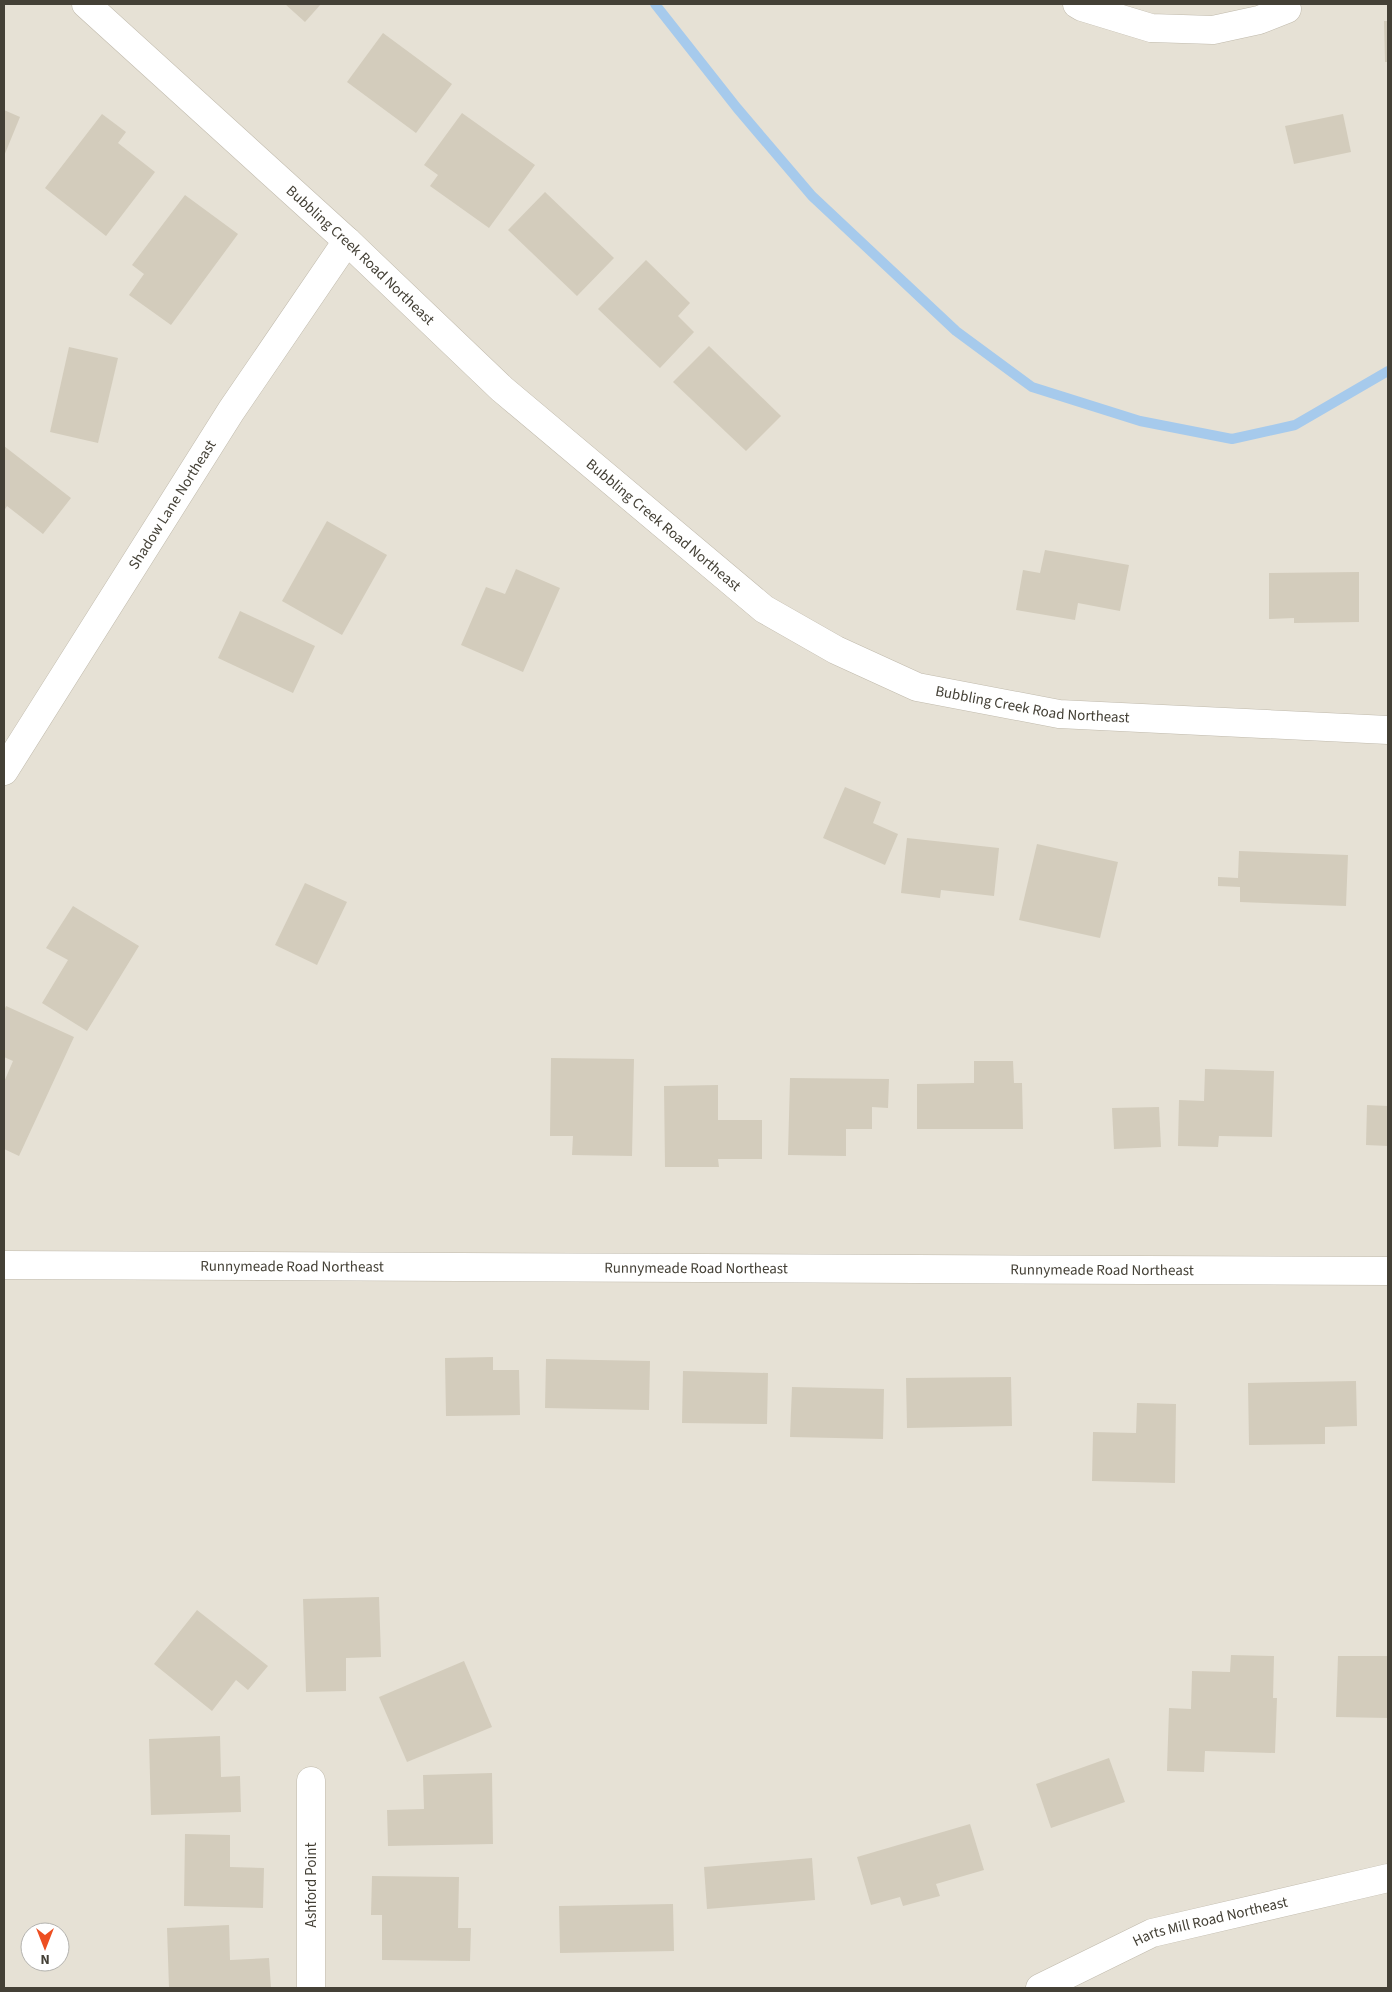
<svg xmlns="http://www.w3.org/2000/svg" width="1392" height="1992" font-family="'Source Sans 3',sans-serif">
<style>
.residential{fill:#e6e1d5;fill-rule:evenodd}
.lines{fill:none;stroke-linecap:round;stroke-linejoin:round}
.stream{stroke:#a6caec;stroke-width:10}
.building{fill:#d3ccbc}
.minor-casing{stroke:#c0baac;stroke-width:29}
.tertiary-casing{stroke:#c0baac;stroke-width:29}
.minor{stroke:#fff;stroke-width:28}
.tertiary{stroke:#fff;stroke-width:28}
.labels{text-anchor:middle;stroke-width:5;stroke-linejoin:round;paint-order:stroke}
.street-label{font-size:15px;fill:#444036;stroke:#fff}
</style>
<rect width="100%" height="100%" fill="#f2efe6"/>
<!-- residential -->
<path class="residential" d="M4,4H1388V1988H4ZM30,1932H60V1962H30Z"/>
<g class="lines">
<!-- stream -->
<path class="stream" d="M655,4L737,108L812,196L956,331L1032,387L1140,421L1232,439L1295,425L1388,371"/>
</g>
<!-- building -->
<g class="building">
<path d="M285,4H321L305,22Z"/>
<path d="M1384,21H1388V62H1385Z"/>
<path d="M383,33L452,84L416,133L347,82Z"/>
<path d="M4,110L20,117L4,156Z"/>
<path d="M462,113L535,165L489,228L430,186L438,175L424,165Z"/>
<path d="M102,114L126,132L118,143L155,172L106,236L45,188Z"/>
<path d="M1343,114L1351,152L1294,164L1285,126Z"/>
<path d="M545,192L614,258L577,296L508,230Z"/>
<path d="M185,195L238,234L171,325L129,295L144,274L132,265Z"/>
<path d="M646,260L690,303L678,316L694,332L660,368L598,309Z"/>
<path d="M709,346L781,416L746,451L673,382Z"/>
<path d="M69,347L118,358L98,443L50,432Z"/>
<path d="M4,446L71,498L43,534L7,506L4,511Z"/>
<path d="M327,521L387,555L342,635L282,601Z"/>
<path d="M1045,550L1129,565L1120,611L1078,603L1075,620L1016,610L1023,570L1040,573Z"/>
<path d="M516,569L560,588L523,672L461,645L486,587L505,594Z"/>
<path d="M1359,572V622L1294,623V618L1269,619V573Z"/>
<path d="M240,611L315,646L293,693L218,658Z"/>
<path d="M845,787L881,802L873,823L898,834L885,865L823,838Z"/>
<path d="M907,838L999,848L994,896L941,890L940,898L901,893Z"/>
<path d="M1037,844L1118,862L1100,938L1019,920Z"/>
<path d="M1239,851L1348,855L1346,906L1240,902V887L1218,886V877L1238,878Z"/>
<path d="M305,883L347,902L317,965L275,945Z"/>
<path d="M73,906L139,946L87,1031L42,1003L68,960L46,948Z"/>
<path d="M6,1006L74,1037L19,1156L4,1149V1082L13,1061L4,1057V1011Z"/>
<path d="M551,1058L634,1059L632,1156L572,1155L573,1136H550Z"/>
<path d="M974,1061H1013L1014,1083H1022L1023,1129H917V1084L974,1083Z"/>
<path d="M1205,1069L1274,1071L1272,1137L1219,1136L1218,1147L1178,1146L1179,1100L1204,1101Z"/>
<path d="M790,1078L889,1079L888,1108L872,1107V1129H846V1156L788,1155Z"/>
<path d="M718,1085V1120H762V1159H718L719,1167H665L664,1086Z"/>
<path d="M1367,1105L1388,1106V1146L1366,1145Z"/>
<path d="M1159,1107L1161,1147L1114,1149L1112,1108Z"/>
<path d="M493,1357V1370H519L520,1415L446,1416L445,1358Z"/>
<path d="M546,1359L650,1361L649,1410L545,1408Z"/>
<path d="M683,1371L768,1373L767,1424L682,1423Z"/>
<path d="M1011,1377L1012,1426L907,1428L906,1378Z"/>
<path d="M1356,1381L1357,1426L1325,1427V1444L1249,1445L1248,1383Z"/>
<path d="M792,1387L884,1389L883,1439L790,1437Z"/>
<path d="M1137,1403L1176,1404L1175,1483L1092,1481L1093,1432L1136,1433Z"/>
<path d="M379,1597L381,1657L346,1658V1691L306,1692L303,1599Z"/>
<path d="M197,1610L268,1666L248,1690L236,1680L212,1711L154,1664Z"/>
<path d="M1231,1655L1274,1656L1273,1698H1277L1275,1753L1205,1751L1204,1772L1167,1771L1169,1708L1191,1709L1192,1671L1230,1672Z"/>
<path d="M1338,1656H1388V1718L1336,1717Z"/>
<path d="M464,1661L492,1727L407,1762L379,1697Z"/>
<path d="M220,1736L221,1777L240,1776L241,1812L151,1815L149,1739Z"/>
<path d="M1109,1758L1125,1802L1051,1828L1036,1784Z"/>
<path d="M492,1773L493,1844L388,1846L387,1810L424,1809L423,1775Z"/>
<path d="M970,1824L984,1870L936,1884L940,1896L903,1906L900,1897L871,1905L857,1857Z"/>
<path d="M185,1834L230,1835V1867L264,1868L263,1908L184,1906Z"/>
<path d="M812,1858L815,1900L707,1909L704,1867Z"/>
<path d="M372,1876L459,1877L458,1928H471L470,1961L382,1960V1915H371Z"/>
<path d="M673,1904L674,1951L560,1953L559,1906Z"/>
<path d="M229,1925L230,1960L269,1958L271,1988H169L167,1928Z"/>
</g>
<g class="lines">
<!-- minor casing -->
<g class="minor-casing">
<g id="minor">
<path id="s1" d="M86,4L347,241L502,389L764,609L836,650L917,687L1059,714L1388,730"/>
<path d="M1077,4L1082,7L1151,28L1213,30L1259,20L1287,9"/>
<path id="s2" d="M4,771L231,411L347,241"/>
<path id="s3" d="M4,1265L1388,1271"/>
<path d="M311,1781V1988"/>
</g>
</g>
<!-- tertiary casing -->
<g class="tertiary-casing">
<g id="tertiary">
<path id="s4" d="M1040,1988L1152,1933L1388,1878"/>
</g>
</g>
<!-- minor -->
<use href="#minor" class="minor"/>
<!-- tertiary -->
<use href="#tertiary" class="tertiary"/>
</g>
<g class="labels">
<!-- street labels -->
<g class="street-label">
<text dy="5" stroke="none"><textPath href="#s1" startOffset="372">Bubbling Creek Road Northeast</textPath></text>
<text dy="5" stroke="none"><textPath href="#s2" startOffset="315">Shadow Lane Northeast</textPath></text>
<text dy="5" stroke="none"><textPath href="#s1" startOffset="778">Bubbling Creek Road Northeast</textPath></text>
<text dy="5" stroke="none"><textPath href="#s1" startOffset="1198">Bubbling Creek Road Northeast</textPath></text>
<text dy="5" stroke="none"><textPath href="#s3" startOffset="288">Runnymeade Road Northeast</textPath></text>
<text dy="5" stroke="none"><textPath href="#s3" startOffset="692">Runnymeade Road Northeast</textPath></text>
<text dy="5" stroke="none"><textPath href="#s3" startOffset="1098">Runnymeade Road Northeast</textPath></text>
<text transform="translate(311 1885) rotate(-90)" y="5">Ashford Point</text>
<text dy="5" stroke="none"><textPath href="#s4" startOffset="184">Harts Mill Road Northeast</textPath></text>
</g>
</g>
<!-- border -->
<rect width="1392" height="1992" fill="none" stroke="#444036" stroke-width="10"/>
<!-- north arrow -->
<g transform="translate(45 1947) rotate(180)"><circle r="24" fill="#ffffff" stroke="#b4b3af"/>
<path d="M0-4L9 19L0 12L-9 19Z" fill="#ed4f22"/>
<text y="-8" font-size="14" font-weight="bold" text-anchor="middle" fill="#444036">N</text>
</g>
</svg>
